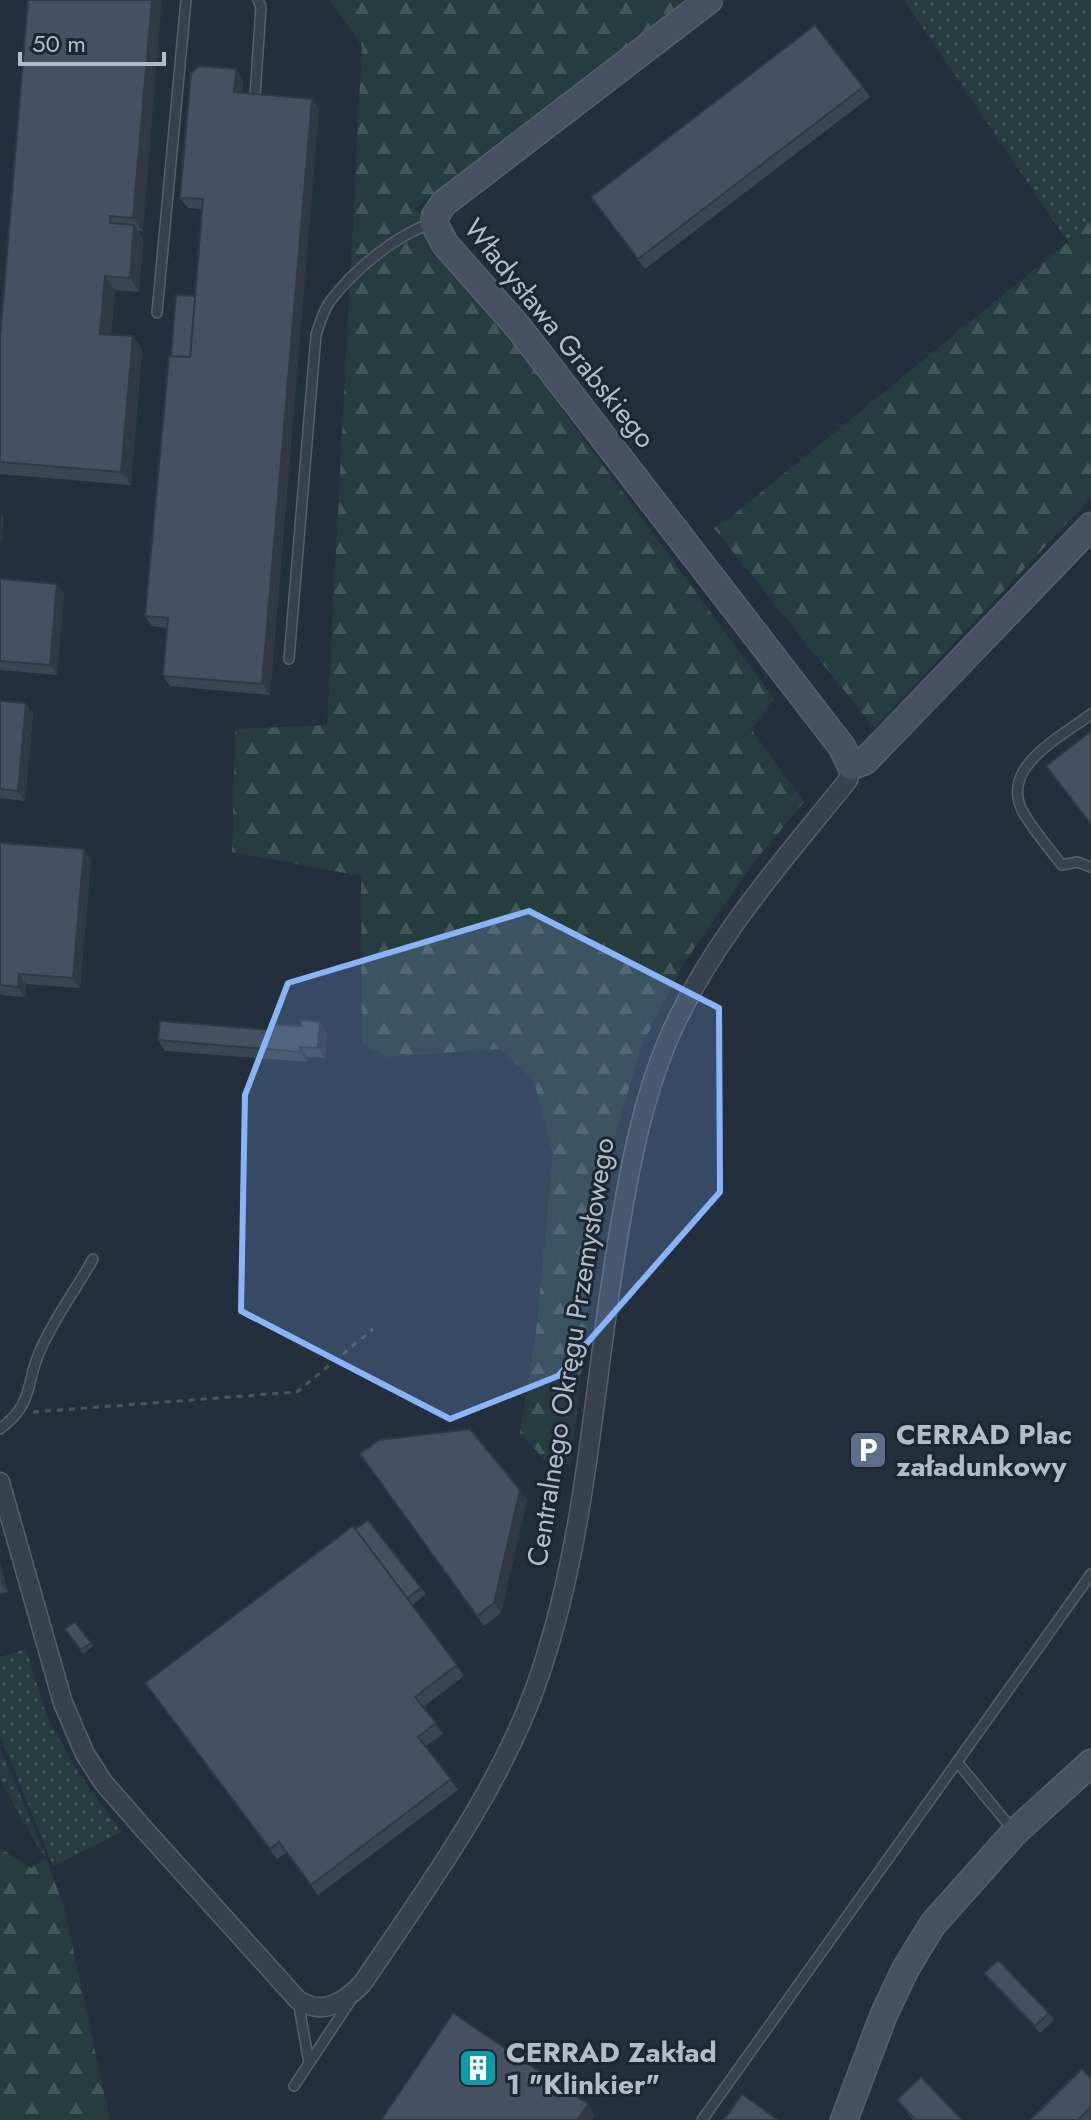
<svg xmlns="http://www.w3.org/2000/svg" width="1091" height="2120" font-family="Jost,sans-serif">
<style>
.grass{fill:url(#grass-dots)}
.forest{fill:url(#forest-firs)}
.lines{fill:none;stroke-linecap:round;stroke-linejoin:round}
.lane-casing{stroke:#565f6c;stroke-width:12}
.street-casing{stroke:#565f6c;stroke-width:21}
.secondary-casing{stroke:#565f6c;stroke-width:29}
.path{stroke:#44595c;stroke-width:3;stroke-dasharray:6 6;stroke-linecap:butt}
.lane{stroke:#38414e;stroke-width:9}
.street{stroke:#38414e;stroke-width:18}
.secondary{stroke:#465061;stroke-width:26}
.wall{fill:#3b4654}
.shaded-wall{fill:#303945}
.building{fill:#455162;stroke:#303945;stroke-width:2}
.marked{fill:#8ab4f8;fill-opacity:0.2;stroke:#8ab4f8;stroke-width:6;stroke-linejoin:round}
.labels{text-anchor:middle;stroke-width:6;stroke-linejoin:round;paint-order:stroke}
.street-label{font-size:28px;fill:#b4bcc9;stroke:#1d2633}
.poi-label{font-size:28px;font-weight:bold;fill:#b4bcc9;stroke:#1d2633;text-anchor:start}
</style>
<defs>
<pattern id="grass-dots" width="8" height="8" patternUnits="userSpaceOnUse" patternTransform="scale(2)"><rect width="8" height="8" fill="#263c3f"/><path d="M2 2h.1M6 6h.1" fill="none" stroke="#435659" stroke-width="1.8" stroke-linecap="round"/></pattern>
<pattern id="forest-firs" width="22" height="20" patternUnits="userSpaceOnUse" patternTransform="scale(2)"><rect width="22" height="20" fill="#263c3f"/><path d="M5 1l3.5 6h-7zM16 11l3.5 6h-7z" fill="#435659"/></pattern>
</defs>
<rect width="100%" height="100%" fill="#242f3e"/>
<!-- grass -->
<g class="grass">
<path d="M904,0H1091V218L1068,242Z"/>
<path d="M26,1649L47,1717L78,1772L121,1832L53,1866L0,1735V1657Z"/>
<path d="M0,1748L46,1856L44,1857L0,1780Z"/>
</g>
<!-- forest -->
<g class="forest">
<path d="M330,0H690L415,208L774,699L751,729L804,802L754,862L684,963L641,1047L603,1177L571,1465L545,1460L520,1433L536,1333L553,1154L534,1081L500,1049L387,1057L362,1043L361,876L232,852L235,729L327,725L362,46Z"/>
<path d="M1091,218V498L874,728L714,528L732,516L1068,242Z"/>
<path d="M0,1848L31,1868L46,1858L64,1907L110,2120H0Z"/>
</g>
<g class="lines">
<!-- lane casing -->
<g class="lane-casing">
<g id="lane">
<path d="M255,96L261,7L258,0"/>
<path d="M157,313L186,0"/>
<path d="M289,659L316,335C320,323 323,310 331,300C355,269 396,235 432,223"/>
<path d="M1091,714C1063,736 1000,766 1022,810C1032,829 1049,848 1062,865L1077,862L1091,867"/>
<path d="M0,1429C34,1403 25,1387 39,1353C51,1323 77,1288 93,1259"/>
<path d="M957,1762L1013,1830"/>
<path d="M298,2000L309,2063"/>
<path d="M294,2086L351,2000"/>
<path d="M702,2120L1091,1574"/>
</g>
</g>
<!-- street casing -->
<g class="street-casing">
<path id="street" d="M0,1482L63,1703L85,1754L103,1782L143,1828L298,2000C323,2016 343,2003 362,1984C428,1886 502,1787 540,1674C590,1527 594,1367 622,1215C632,1156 644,1098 667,1042C709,943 782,862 848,780L851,766"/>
</g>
<!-- secondary casing -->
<g class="secondary-casing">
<g id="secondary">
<path d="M709,0L444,203L435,216L434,223L445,244L519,328L842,747L851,766L865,761L1091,526"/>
<path d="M844,2120L884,2014L906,1968L933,1924L1015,1832L1091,1763"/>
</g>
</g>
<!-- path -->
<path class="path" d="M33,1412L297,1392L373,1329"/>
<!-- lane -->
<use href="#lane" class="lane"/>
<!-- street -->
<use href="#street" class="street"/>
<!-- secondary -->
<use href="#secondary" class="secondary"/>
</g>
<!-- wall -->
<g class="wall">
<path d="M28,0L143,231H138L143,239L139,292L115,290L111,334L133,336L142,350L131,485L0,474V338Z"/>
<path d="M243,80L242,93L312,99L319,109L270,695L170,686L163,676L167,628L152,626L145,616L171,356L195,296L202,209L188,208L180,198Z"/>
<path d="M863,87L870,97L645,269L598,207Z"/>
<path d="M0,579L57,584L64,594L57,675L0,670Z"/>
<path d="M0,701L33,713L25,801L0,798Z"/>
<path d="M0,843L91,859L80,988L26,984L25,997L1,995L0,993Z"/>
<path d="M270,1030L327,1032L325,1058L307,1057V1062L165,1051L158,1040Z"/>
<path d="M360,1454L520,1490L527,1500L501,1613L484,1626Z"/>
<path d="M368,1520L426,1594L412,1605L464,1676L423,1707L443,1734L426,1746L458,1790L318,1895L287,1852L277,1859L152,1693Z"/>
<path d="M0,1563L8,1592L0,1594Z"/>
<path d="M75,1622L93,1646L83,1654L65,1629Z"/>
<path d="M984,1973L1049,2013L1054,2020L1040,2033L989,1980Z"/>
<path d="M1091,2078V2120H1030Z"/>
<path d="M897,2100L962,2120H913Z"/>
</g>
<!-- shaded-wall -->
<g class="shaded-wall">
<path d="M152,0H162L143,231L133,218Z"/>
<path d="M236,69L243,80L241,102L234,92Z"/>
<path d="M312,99L319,109L270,695L262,684Z"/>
<path d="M134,225L143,239L139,292L130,278Z"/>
<path d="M105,276L115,290L110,347L100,334Z"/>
<path d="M133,336L142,350L131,485L121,472Z"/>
<path d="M1,513L4,517L1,543L0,541Z"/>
<path d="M57,584L64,594L57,675L50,665Z"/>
<path d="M26,703L33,713L25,801L18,791Z"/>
<path d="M84,849L91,859L80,988L73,978Z"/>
<path d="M19,974L26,984L25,997L18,987Z"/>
<path d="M320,1022L327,1032L325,1058L318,1048Z"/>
<path d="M300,1047L307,1057V1062L300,1052Z"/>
<path d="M520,1490L527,1500L501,1613L494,1603Z"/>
<path d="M0,1563L8,1592L1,1582Z"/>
<path d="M588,2104L595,2115L592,2120H577Z"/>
</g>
<!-- building -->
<g class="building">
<path d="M28,0H152L133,218L110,216V223L134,225L130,278L105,276L100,334L133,336L121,472L0,462V338Z"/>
<path d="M815,25L863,87L638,259L591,197Z"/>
<path d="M199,66L236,69L234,92L312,99L262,684L163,676L168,618L145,616L169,356L190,357L203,199L180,198L191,73Z"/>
<path d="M176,295L195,296L190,357L171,356Z"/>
<path d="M0,579L57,584L50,665L0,661Z"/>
<path d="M0,701L26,703L18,791L0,789Z"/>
<path d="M1091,731V824L1046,766Z"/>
<path d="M0,843L84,849L73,978L19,974L18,987L0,985Z"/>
<path d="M301,1020L320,1022L318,1048L300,1047V1052L158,1040L160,1021L270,1030L271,1024L301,1026Z"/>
<path d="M470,1429L520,1490L494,1603L477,1616L360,1454L379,1440Z"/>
<path d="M368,1520L421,1588L407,1598L355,1529Z"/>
<path d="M353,1526L457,1665L415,1697L436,1723L418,1737L451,1779L311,1885L279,1842L270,1849L145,1683Z"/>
<path d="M75,1622L91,1643L81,1650L65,1629Z"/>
<path d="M998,1960L1049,2013L1035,2026L984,1973Z"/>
<path d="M453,2013L588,2104L577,2120H381Z"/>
<path d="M1082,2069L1091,2078V2107L1078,2120H1030Z"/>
<path d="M921,2077L962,2120H916L897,2100Z"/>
<path d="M742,2094L778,2120H724Z"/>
</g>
<!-- marked area -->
<path class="marked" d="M529,911L719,1008L720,1192L558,1376L450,1419L241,1311L245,1095L288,983Z"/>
<!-- icons -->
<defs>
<g id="parking-square" transform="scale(2)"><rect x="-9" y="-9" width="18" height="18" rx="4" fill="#5c6f8a" stroke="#1d2633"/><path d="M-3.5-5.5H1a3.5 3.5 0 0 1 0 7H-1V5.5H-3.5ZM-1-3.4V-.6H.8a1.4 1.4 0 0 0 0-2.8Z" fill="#fff"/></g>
<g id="building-square" transform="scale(2)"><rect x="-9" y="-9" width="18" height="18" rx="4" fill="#0f9aa8" stroke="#1d2633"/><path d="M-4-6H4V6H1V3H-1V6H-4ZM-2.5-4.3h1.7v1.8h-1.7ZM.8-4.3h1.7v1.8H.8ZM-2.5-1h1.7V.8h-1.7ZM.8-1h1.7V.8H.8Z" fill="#fff"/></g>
</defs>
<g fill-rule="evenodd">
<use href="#parking-square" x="868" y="1450"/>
<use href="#building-square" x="478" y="2068"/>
</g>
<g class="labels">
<!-- street labels -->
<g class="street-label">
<text transform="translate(560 333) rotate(51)" y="10">Władysława Grabskiego</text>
<text transform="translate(570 1352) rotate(-81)" y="10">Centralnego Okręgu Przemysłowego</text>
</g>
<!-- poi labels -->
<g class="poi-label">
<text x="896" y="1444">CERRAD Plac<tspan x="896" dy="32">załadunkowy</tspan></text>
<text x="506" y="2062">CERRAD Zakład<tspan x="506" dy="32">1 "Klinkier"</tspan></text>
</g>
</g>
<!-- scale -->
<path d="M20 52v12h144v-12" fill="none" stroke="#b4bcc9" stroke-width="4"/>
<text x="32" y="52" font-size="24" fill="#b4bcc9" stroke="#1d2633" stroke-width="6" paint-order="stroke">50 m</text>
</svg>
